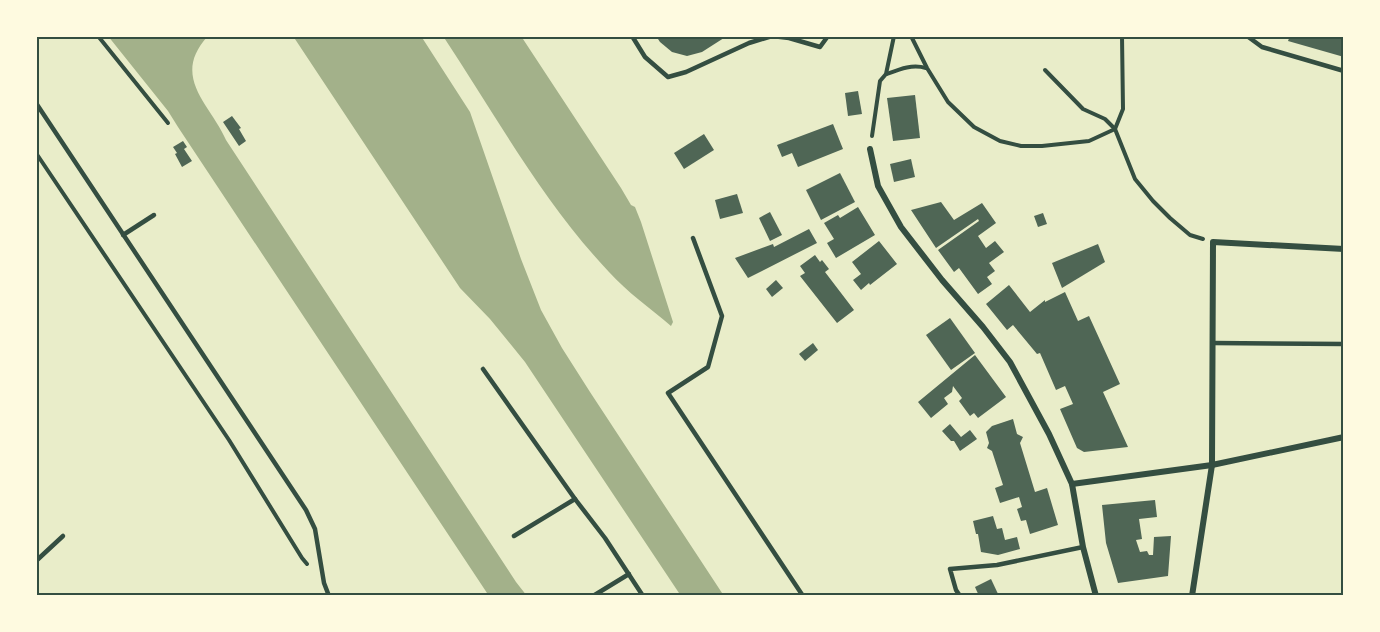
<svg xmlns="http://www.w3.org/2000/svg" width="1380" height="632" font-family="'Public Sans',sans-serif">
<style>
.water{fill:#a3b18a}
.building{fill:#4f6655}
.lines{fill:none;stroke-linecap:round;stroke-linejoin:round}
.path{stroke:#344e41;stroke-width:4}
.service{stroke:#344e41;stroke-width:4.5}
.minor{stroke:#344e41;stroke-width:6}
.neatline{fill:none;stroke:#344e41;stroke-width:2}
</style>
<rect width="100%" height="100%" fill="#e9edc9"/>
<!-- water -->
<g class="water">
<path d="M108,36H208C170,77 211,105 226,140L516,582L527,596H489L178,127L168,111Z"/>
<path d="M293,36H421L470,112L521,259L541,310L562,348L590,392L724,596H681L525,362L490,319L460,288Z"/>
<path d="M443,36H521L621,188L631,205L635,207L641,222L673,322L671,326C650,308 627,292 609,272C543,202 496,116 443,36Z"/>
</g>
<!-- building -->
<g class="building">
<path d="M656,36H727L702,52L687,56L672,52L660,42Z"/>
<path d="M1290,36H1344V57L1288,41Z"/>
<path d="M858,91L862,114L848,116L845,93Z"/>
<path d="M915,95L920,138L893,141L887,98Z"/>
<path d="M232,116L241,128L239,129L246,141L239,146L223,122Z"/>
<path d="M833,124L843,149L798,167L792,153L782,157L777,145Z"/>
<path d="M704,134L714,150L684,169L674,153Z"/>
<path d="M183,141L187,147L184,149L192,161L182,167L175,154L177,153L173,147Z"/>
<path d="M911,159L915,177L894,182L890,164Z"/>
<path d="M840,173L855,202L821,220L806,190Z"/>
<path d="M737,194L743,213L720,219L715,200Z"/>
<path d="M941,202L954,220L982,203L996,223L978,236L986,248L995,241L1004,252L989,263L995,271L987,277L992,284L978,294L959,268L954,272L938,250L979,221L978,219L936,248L911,210Z"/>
<path d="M858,207L875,235L836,258L827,243L834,239L824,223L838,215L840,218Z"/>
<path d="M770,212L782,235L770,241L759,218Z"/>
<path d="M1043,213L1047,224L1038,227L1034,216Z"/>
<path d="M809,229L817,243L748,278L735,258L773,244L774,247Z"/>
<path d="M879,241L897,264L870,285L869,283L861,290L853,280L861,274L852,262Z"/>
<path d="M1098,244L1105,262L1062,288L1052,263Z"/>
<path d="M815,255L820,262L822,260L829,269L825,272L854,310L837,323L800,276L805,273L800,266Z"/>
<path d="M776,280L783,288L772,297L766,289Z"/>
<path d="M1009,285L1030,312L1045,300V302L1065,292L1078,321L1089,316L1120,384L1103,392L1128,447L1084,452L1077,448L1060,409L1073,404L1065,386L1056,390L1040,353L1037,354L1013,325L1007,330L986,304Z"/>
<path d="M950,318L975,353L951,370L926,335Z"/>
<path d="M813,343L818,350L805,361L799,354Z"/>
<path d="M975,355L1006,397L978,418L974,413L970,416L959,401L962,398L953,386L952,392L944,398L948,404L931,418L918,402Z"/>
<path d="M1013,419L1017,434L1023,437L1020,443L1035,492L1047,488L1058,525L1030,534L1026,520L1021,521L1017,509L1022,507L1019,497L1000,503L995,488L1003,485L992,451L987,448L989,443L986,432L992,426Z"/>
<path d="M950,424L961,437L970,430L977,439L960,451L954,441H951L942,431Z"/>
<path d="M1155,500L1157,517L1139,519L1142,539L1136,540L1140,552L1147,551L1149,555H1153L1154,537L1171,536L1168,576L1118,583L1106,543L1102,505Z"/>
<path d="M993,516L997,529L1002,528L1005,540L1017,537L1020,549L998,555L981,552L978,534H976L973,521Z"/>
<path d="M991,579L999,596H979L975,587Z"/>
</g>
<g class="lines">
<!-- path -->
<g class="path">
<path d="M98,36L168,123"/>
<path d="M911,36L927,68L948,102L974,127L1000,141L1021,146H1042L1089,141L1115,129L1123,109L1122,36"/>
<path d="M1045,70L1083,109L1105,119L1115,129L1135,179L1153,201L1170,218L1190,235L1203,239"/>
<path d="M887,74C900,69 912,64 926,68"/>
<path d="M872,136L880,81L886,74L894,36"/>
<path d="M36,153L229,440L302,558L307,564"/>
</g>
<!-- service -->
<g class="service">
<path d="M632,36L645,57L668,77L686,72L749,43L772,36L789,38L820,47L828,36"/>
<path d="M1247,36L1262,47L1344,71"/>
<path d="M36,103L306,510L315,529L324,583L329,596"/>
<path d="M123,235L154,215"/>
<path d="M693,238L722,316L708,367L668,393L803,596"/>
<path d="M1213,343L1344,344"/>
<path d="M483,369L575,499L605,538L643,596"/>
<path d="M514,536L575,499"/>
<path d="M36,561L63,536"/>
<path d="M593,596L629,574"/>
<path d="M960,596L956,590L950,569L997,565L1083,547"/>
</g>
<!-- minor -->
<g class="minor">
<path d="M870,149L878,186L901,227L942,280L983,327L1010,362L1049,434L1072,484L1083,547L1096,596"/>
<path d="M1072,484L1212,465L1344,437"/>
<path d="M1192,596L1212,465L1213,242L1344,249"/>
</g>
</g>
<!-- border -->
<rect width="1380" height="632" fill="none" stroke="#fefae0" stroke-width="75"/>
<rect x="38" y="38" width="1304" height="556" class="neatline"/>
</svg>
